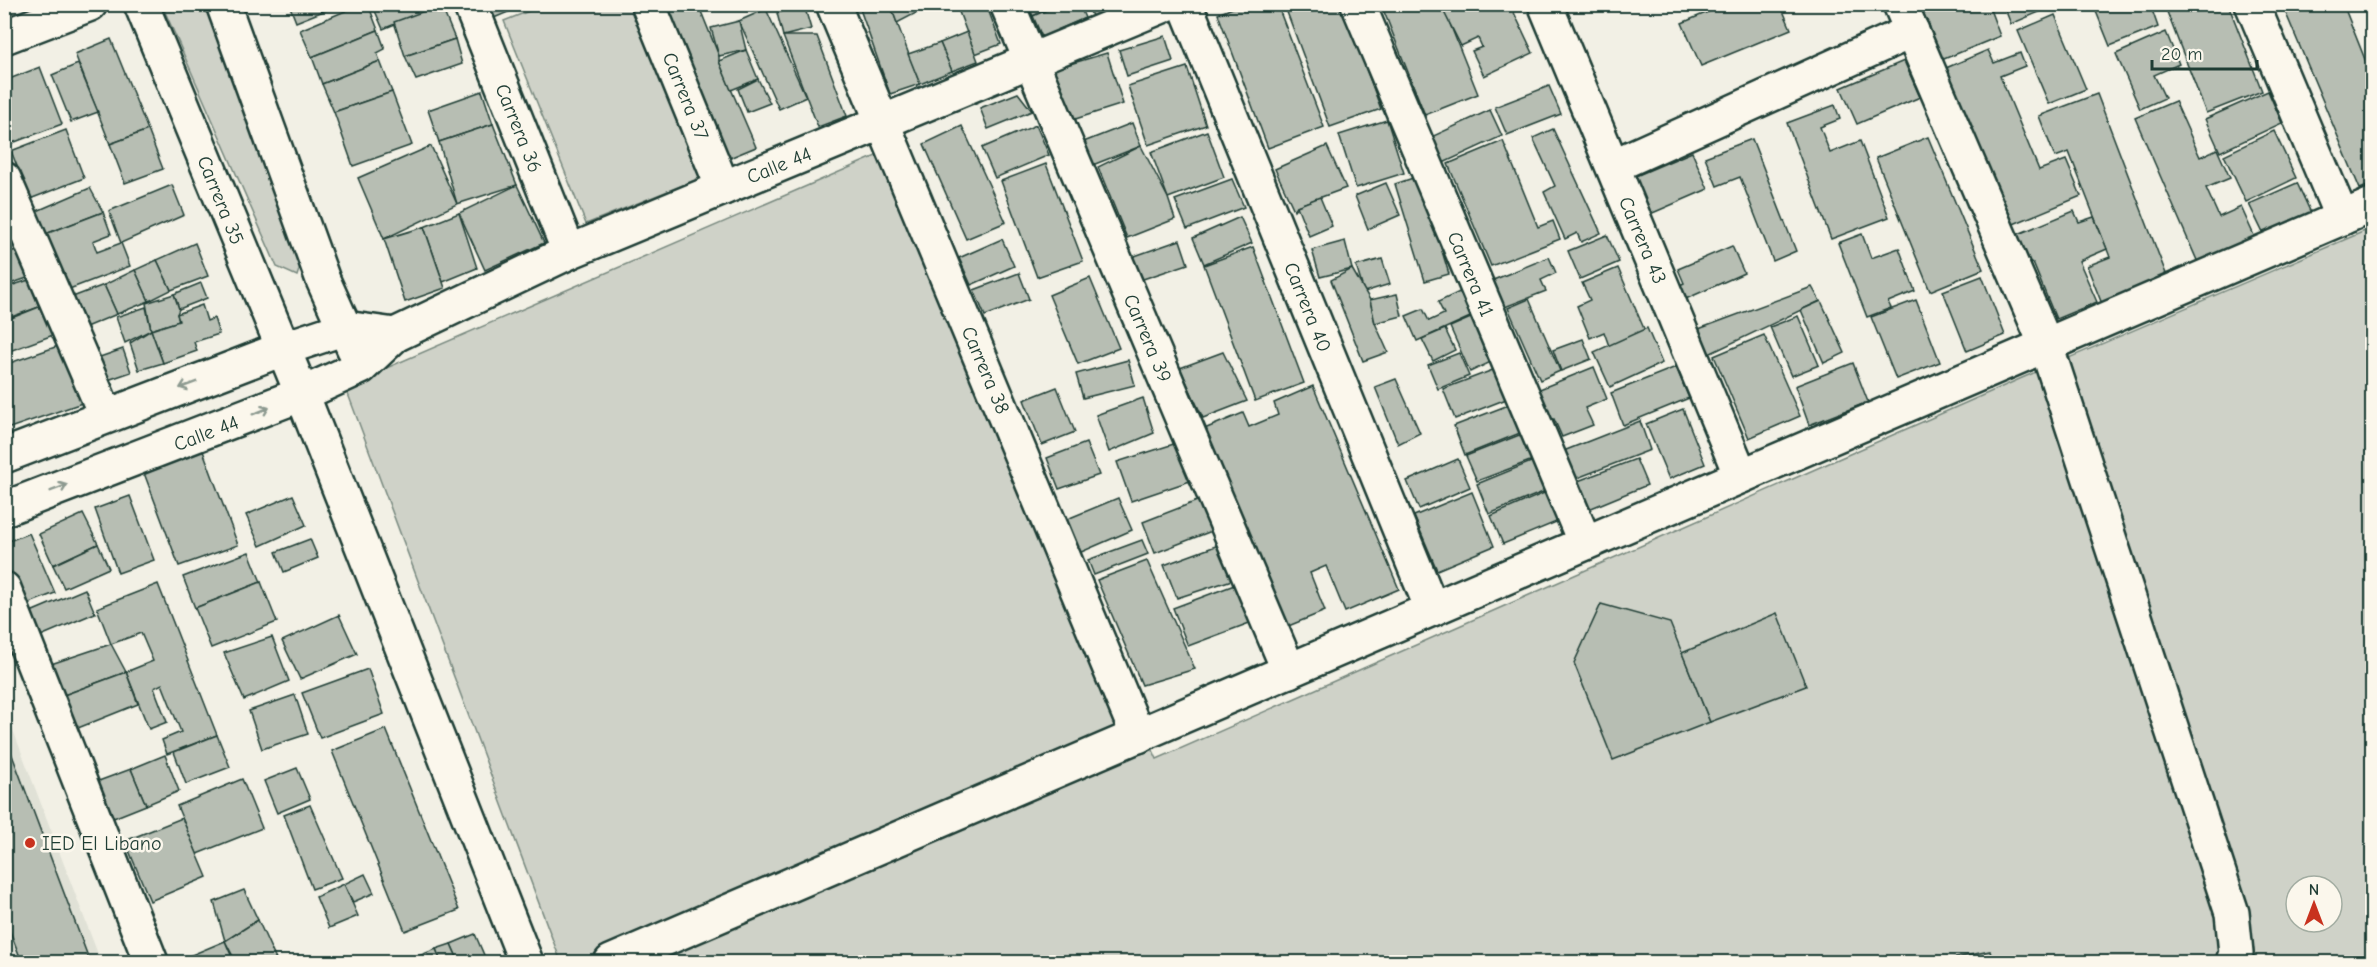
<svg xmlns="http://www.w3.org/2000/svg" width="2377" height="967" font-family="'Comic Neue',sans-serif">
<style>
.built{fill:#e0e1d6}
.green{fill:#cfd2c8;stroke:#77887e;stroke-width:1.5;fill-rule:evenodd}
.building{fill:#b7beb3;stroke:#1f3d34;stroke-width:1.5}
.lines{fill:none;stroke-linecap:round;stroke-linejoin:round}
.minor-casing{stroke:#1f3d34;stroke-width:38}
.minor{stroke:#fbf7ec;stroke-width:33}
.oneway{stroke:#8d9a90}
.poi-dot{fill:#c8321e;stroke:#fbf7ec;stroke-width:2}
.labels{text-anchor:middle;stroke-width:5;stroke-linejoin:round;paint-order:stroke}
.street-label{font-size:20px;fill:#1f3d34;stroke:#fbf7ec}
.poi-label{font-size:20px;fill:#1f3d34;stroke:#fbf7ec;text-anchor:start}
</style>
<rect width="100%" height="100%" fill="#f2f0e5"/>
<filter id="ink" filterUnits="userSpaceOnUse"><feTurbulence type="fractalNoise" baseFrequency=".0167" numOctaves="2"/><feDisplacementMap in="SourceGraphic" scale="12" xChannelSelector="R" yChannelSelector="G"/><feConvolveMatrix kernelMatrix="1 2 1 2 8 2 1 2 1" color-interpolation-filters="sRGB"/></filter>
<g filter="url(#ink)">
<!-- built -->
<path class="built" d="M10,722L101,962H5L4,724Z"/>
<!-- green -->
<g class="green">
<path d="M162,5H215L305,252L297,276L277,267Z"/>
<path d="M544,5H632L700,178L586,224L504,21Z"/>
<path d="M883,153L1157,759L2022,378L2372,228V962H561L345,386ZM2296,886H2332V922H2296Z"/>
</g>
<!-- building -->
<g class="building">
<path d="M289,4H341L296,22Z"/>
<path d="M362,4H368L378,30L312,57L300,30Z"/>
<path d="M372,4H441V5L383,29Z"/>
<path d="M488,4H527L494,18Z"/>
<path d="M665,4H698L719,56V61L756,147L727,159Z"/>
<path d="M870,4H890L920,84L890,94L860,9Z"/>
<path d="M890,4H920L922,10L897,23Z"/>
<path d="M956,4H986L1001,44L975,54Z"/>
<path d="M1028,4H1054V5L1033,16Z"/>
<path d="M1061,4H1079L1085,18L1042,37L1033,16Z"/>
<path d="M1087,4H1127L1094,21Z"/>
<path d="M1242,4H1277L1324,127L1268,148L1218,14Z"/>
<path d="M1284,4H1342L1381,109L1330,127Z"/>
<path d="M1381,4H1442L1478,94L1425,115Z"/>
<path d="M1454,4H1510L1533,53L1484,76L1472,51L1482,47L1478,38L1461,46L1443,10Z"/>
<path d="M1727,4H1780L1791,29L1701,66L1682,23Z"/>
<path d="M1915,4H1988L2000,36L1939,61Z"/>
<path d="M2003,4H2050L2051,7L2011,24Z"/>
<path d="M2093,4H2150L2158,27L2110,46Z"/>
<path d="M2164,4H2228L2262,91L2206,113Z"/>
<path d="M2282,4H2343L2372,77V184L2360,189Z"/>
<path d="M441,5L455,39L405,56L394,22Z"/>
<path d="M804,5L811,29L783,36L777,13Z"/>
<path d="M766,9L806,97L779,109L739,21Z"/>
<path d="M2055,15L2086,89L2049,104L2018,31Z"/>
<path d="M739,21L746,50L719,56L711,28Z"/>
<path d="M378,30L385,49L377,53L380,61L322,84L312,57Z"/>
<path d="M967,32L978,61L952,71L940,43Z"/>
<path d="M2166,32L2179,64L2154,75L2165,98L2140,109L2116,54Z"/>
<path d="M783,36H817L847,116L818,127Z"/>
<path d="M1165,36L1173,61L1127,76L1119,50Z"/>
<path d="M111,39L148,130L110,144L75,54Z"/>
<path d="M455,39L462,64L416,80L405,56Z"/>
<path d="M940,43L952,71L920,84L908,54Z"/>
<path d="M746,50L758,79L731,90L719,61Z"/>
<path d="M1988,50L1994,63L2020,53L2025,66L2000,76L2039,170L2066,160L2081,196L2011,225L1946,68Z"/>
<path d="M1107,53L1123,104L1069,121L1053,69Z"/>
<path d="M380,61L392,92L334,112L322,84Z"/>
<path d="M1904,61L1920,97L1857,124L1841,88Z"/>
<path d="M78,64L98,112L71,122L52,75Z"/>
<path d="M40,67L62,124L7,145L4,139V81Z"/>
<path d="M1187,67L1206,125L1148,145L1128,86Z"/>
<path d="M758,79L770,103L747,112L738,89Z"/>
<path d="M1549,86L1561,114L1507,135L1495,107Z"/>
<path d="M482,91L493,124L439,142L428,110Z"/>
<path d="M2268,91L2282,123L2220,152L2205,119Z"/>
<path d="M392,92L412,145L353,166L334,112Z"/>
<path d="M1018,93L1032,111L988,129L980,108Z"/>
<path d="M2097,94L2168,279L2102,304L2087,266L2110,257L2069,152L2055,157L2039,116Z"/>
<path d="M2175,101L2200,157L2217,149L2230,178L2206,188L2219,217L2241,207L2256,240L2199,265L2135,118Z"/>
<path d="M1835,105L1840,119L1820,127L1830,153L1860,141L1889,217L1831,239L1787,123Z"/>
<path d="M1490,110L1502,136L1441,164L1429,138Z"/>
<path d="M1387,120L1404,173L1356,188L1339,135Z"/>
<path d="M1132,123L1141,146L1085,168L1076,145Z"/>
<path d="M493,124L517,185L457,204L439,142Z"/>
<path d="M1036,125L1049,155L995,178L982,148Z"/>
<path d="M962,126L1006,222L966,239L924,144Z"/>
<path d="M1553,129L1601,233L1581,242L1577,233L1565,239L1544,192L1555,186L1533,138Z"/>
<path d="M66,130L84,178L30,199L11,151Z"/>
<path d="M148,130L163,169L125,183L110,144Z"/>
<path d="M1207,131L1224,177L1168,198L1151,152Z"/>
<path d="M2274,131L2296,178L2246,202L2224,155Z"/>
<path d="M1928,137L1983,269L1930,291L1876,158Z"/>
<path d="M1752,139L1796,251L1773,261L1740,177L1717,186L1705,157Z"/>
<path d="M1503,141L1538,227L1553,221L1560,239L1491,266L1448,164Z"/>
<path d="M431,146L457,204L384,239L358,178Z"/>
<path d="M1141,146L1168,198L1175,219L1127,238L1098,167Z"/>
<path d="M1327,146L1346,188L1297,206L1294,210L1275,169Z"/>
<path d="M1692,152L1708,189L1648,215L1631,178Z"/>
<path d="M1046,164L1083,261L1037,277L1001,181Z"/>
<path d="M1419,176L1449,274L1425,281L1395,184Z"/>
<path d="M1232,179L1244,207L1187,229L1175,200Z"/>
<path d="M1386,183L1400,215L1368,229L1355,196Z"/>
<path d="M2297,183L2311,213L2264,235L2249,204Z"/>
<path d="M172,185L184,215L121,243L109,211Z"/>
<path d="M517,185L544,243L485,270L459,213Z"/>
<path d="M90,188L103,212L43,235L37,211Z"/>
<path d="M1320,197L1332,226L1309,236L1297,206Z"/>
<path d="M2074,211L2079,222L2094,217L2107,249L2079,261L2097,302L2056,319L2033,263L2023,267L2011,237Z"/>
<path d="M103,212L111,234L93,241L97,252L121,243L130,266L64,291L43,235Z"/>
<path d="M459,213L477,268L443,282L424,227Z"/>
<path d="M1240,217L1252,243L1204,264L1193,238Z"/>
<path d="M11,221L18,240L4,245V223Z"/>
<path d="M424,227L445,288L405,302L384,239Z"/>
<path d="M1862,234L1871,258L1899,248L1915,291L1888,302L1891,308L1867,317L1838,243Z"/>
<path d="M1607,235L1619,262L1580,279L1568,251Z"/>
<path d="M1002,239L1014,266L971,285L959,258Z"/>
<path d="M1180,240L1188,264L1137,281L1129,258Z"/>
<path d="M1345,241L1352,269L1320,277L1312,250Z"/>
<path d="M195,243L208,276L171,290L157,260Z"/>
<path d="M1732,246L1744,273L1679,302L1673,288L1684,283L1678,269Z"/>
<path d="M1253,247L1304,383L1255,401L1204,265Z"/>
<path d="M19,249L30,277L4,286V254Z"/>
<path d="M1549,257L1556,273L1541,280L1546,291L1497,310L1486,283Z"/>
<path d="M1382,259L1390,284L1364,292L1356,266Z"/>
<path d="M157,260L171,290L149,301L135,270Z"/>
<path d="M1618,268L1645,331L1609,346L1604,332L1590,338L1577,306L1590,300L1582,283Z"/>
<path d="M1352,269L1370,300L1375,323L1388,352L1363,361L1331,280Z"/>
<path d="M135,270L149,301L117,314L104,285Z"/>
<path d="M1019,273L1029,299L985,316L974,290Z"/>
<path d="M1982,276L2005,335L1967,351L1943,291Z"/>
<path d="M1090,278L1119,348L1078,364L1049,295Z"/>
<path d="M29,280L39,307L11,317L4,299V288Z"/>
<path d="M201,283L207,298L179,309L174,294Z"/>
<path d="M104,285L117,314L81,329L70,298Z"/>
<path d="M1812,287L1820,301L1709,354L1696,330Z"/>
<path d="M1468,288L1479,313L1417,341L1406,316L1423,309L1429,321L1444,314L1438,302Z"/>
<path d="M174,294L179,309L177,314L179,321L151,330L146,303Z"/>
<path d="M1397,294L1402,316L1375,323L1370,300Z"/>
<path d="M1529,299L1560,371L1540,380L1508,308Z"/>
<path d="M1916,300L1940,362L1896,379L1871,317Z"/>
<path d="M1821,301L1845,353L1824,363L1801,310Z"/>
<path d="M202,305L207,321L214,318L219,334L194,342L197,351L163,363L151,330L179,321L177,314Z"/>
<path d="M46,306L56,334L4,353V321L39,307Z"/>
<path d="M146,307L151,330L125,343L116,317Z"/>
<path d="M1798,316L1819,365L1791,376L1770,327Z"/>
<path d="M1473,317L1493,361L1470,372L1450,327Z"/>
<path d="M1647,328L1662,363L1610,387L1594,352Z"/>
<path d="M1445,329L1455,350L1433,361L1422,339Z"/>
<path d="M151,330L163,363L139,370L130,343Z"/>
<path d="M1764,335L1800,416L1749,438L1714,356Z"/>
<path d="M1583,339L1591,359L1561,371L1553,350Z"/>
<path d="M61,345L82,403L4,430V365Z"/>
<path d="M123,349L131,372L105,381L97,358Z"/>
<path d="M1223,352L1247,401L1203,418L1180,368Z"/>
<path d="M1459,353L1469,376L1438,389L1428,365Z"/>
<path d="M1128,360L1135,385L1083,398L1076,374Z"/>
<path d="M1853,363L1868,402L1809,425L1795,386Z"/>
<path d="M1594,367L1607,399L1585,408L1593,425L1562,437L1554,419L1543,424L1530,393Z"/>
<path d="M1676,367L1689,398L1623,425L1611,393Z"/>
<path d="M1498,368L1509,398L1455,419L1443,389Z"/>
<path d="M1396,379L1420,433L1398,444L1375,387Z"/>
<path d="M1313,386L1399,589L1345,612L1326,566L1310,573L1325,611L1286,627L1202,430L1243,413L1249,427L1278,415L1274,403Z"/>
<path d="M1057,387L1075,432L1042,445L1024,400Z"/>
<path d="M1143,398L1154,433L1109,452L1096,415Z"/>
<path d="M1519,401L1530,429L1465,455L1454,426Z"/>
<path d="M1683,409L1705,464L1669,479L1646,424Z"/>
<path d="M1640,421L1650,450L1572,480L1561,452Z"/>
<path d="M1527,432L1538,458L1477,481L1466,456Z"/>
<path d="M1086,443L1099,475L1059,489L1047,458Z"/>
<path d="M1177,443L1190,481L1131,501L1117,462Z"/>
<path d="M203,451L238,545L179,566L144,473Z"/>
<path d="M1458,459L1470,487L1419,509L1407,481Z"/>
<path d="M1636,459L1647,485L1589,509L1578,481Z"/>
<path d="M1536,460L1548,490L1489,514L1477,484Z"/>
<path d="M1549,491L1561,520L1503,544L1491,516Z"/>
<path d="M1472,492L1494,546L1437,570L1414,516Z"/>
<path d="M293,495L306,525L260,546L246,515Z"/>
<path d="M130,496L154,560L118,573L95,509Z"/>
<path d="M1210,496L1222,527L1155,553L1143,522Z"/>
<path d="M1118,498L1132,530L1079,553L1065,520Z"/>
<path d="M83,514L98,544L53,565L39,534Z"/>
<path d="M29,533L55,593L22,606L4,565V543Z"/>
<path d="M310,539L318,558L284,572L276,552Z"/>
<path d="M1142,540L1148,554L1094,575L1088,560Z"/>
<path d="M1224,543L1238,578L1177,598L1164,565Z"/>
<path d="M98,544L109,568L64,588L53,565Z"/>
<path d="M249,552L261,582L195,608L183,577Z"/>
<path d="M1147,561L1195,669L1142,685L1097,580Z"/>
<path d="M261,582L277,622L211,648L195,608Z"/>
<path d="M158,584L217,735L167,754L162,740L181,732L162,684L154,688L167,722L149,729L126,672L153,661L141,633L111,644L97,608Z"/>
<path d="M1237,584L1252,622L1188,646L1173,608Z"/>
<path d="M85,589L95,613L36,638L26,614Z"/>
<path d="M1601,604L1670,623L1710,722L1613,760L1574,663Z"/>
<path d="M1777,613L1806,686L1710,722L1682,653Z"/>
<path d="M339,615L357,654L300,679L282,641Z"/>
<path d="M272,637L289,681L244,700L224,653Z"/>
<path d="M111,644L126,672L64,695L51,664Z"/>
<path d="M368,669L384,714L320,738L302,693Z"/>
<path d="M126,672L138,704L78,728L64,695Z"/>
<path d="M295,695L308,734L262,749L249,711Z"/>
<path d="M386,729L459,910L405,931L332,751Z"/>
<path d="M217,735L230,767L186,784L174,752Z"/>
<path d="M6,739L90,962H22L4,916Z"/>
<path d="M165,755L179,791L146,805L131,769Z"/>
<path d="M297,768L310,799L277,813L264,781Z"/>
<path d="M131,769L146,805L111,819L96,782Z"/>
<path d="M242,779L262,828L197,854L177,806Z"/>
<path d="M310,805L342,878L312,889L284,815Z"/>
<path d="M182,818L207,877L150,901L125,841Z"/>
<path d="M365,874L374,893L353,902L344,884Z"/>
<path d="M344,884L358,916L329,928L316,897Z"/>
<path d="M244,890L258,920L225,941L214,902Z"/>
<path d="M258,920L277,962H236L225,941Z"/>
<path d="M475,934L487,962H459L451,944Z"/>
<path d="M225,941L234,962H175Z"/>
<path d="M451,944L459,962H441L436,949Z"/>
<path d="M436,949L441,962H413L411,959Z"/>
<path d="M1990,951L1993,962H1936Z"/>
</g>
<g class="lines">
<!-- minor casing -->
<g class="minor-casing">
<g id="minor">
<path d="M141,4L302,394L526,962"/>
<path d="M223,4L323,280L354,349"/>
<path d="M470,4L569,252"/>
<path d="M648,4L723,188"/>
<path d="M833,4L1138,736"/>
<path d="M1007,4L1289,671"/>
<path d="M1185,4L1432,609"/>
<path d="M1358,4L1585,543"/>
<path d="M1545,4L1741,476"/>
<path d="M1900,4L2046,345L2232,913L2236,953L2233,962"/>
<path d="M2252,4L2342,218"/>
<path d="M4,37L90,4"/>
<path d="M1613,166L1912,31"/>
<path d="M4,179L106,416"/>
<path d="M4,456L282,349L345,328L395,335"/>
<path d="M4,509L302,394L361,367L395,335L569,252L1167,4"/>
<path d="M4,589L151,962"/>
<path d="M611,962L2372,205"/>
</g>
</g>
<!-- minor -->
<use href="#minor" class="minor"/>
</g>
<!-- one-way arrows -->
<defs><path id="oneway-shaft" d="M-6 0H5M1.5-3L5.5 0L1.5 3" fill="none" stroke-width="1.6" stroke-linecap="round" stroke-linejoin="round" transform="scale(1.5)"/></defs>
<g class="oneway">
<use href="#oneway-shaft" transform="translate(188 385) rotate(159)"/>
<use href="#oneway-shaft" transform="translate(261 411) rotate(-22)"/>
<use href="#oneway-shaft" transform="translate(59 488) rotate(-21)"/>
</g>
</g>
<!-- markers -->
<circle class="poi-dot" cx="30" cy="843" r="6"/>
<g class="labels">
<!-- street labels -->
<g class="street-label">
<text transform="translate(686 96) rotate(68)" y="7">Carrera 37</text>
<text transform="translate(519 128) rotate(68)" y="7">Carrera 36</text>
<text transform="translate(779 165) rotate(-22)" y="7">Calle 44</text>
<text transform="translate(221 200) rotate(68)" y="7">Carrera 35</text>
<text transform="translate(1643 240) rotate(67)" y="7">Carrera 43</text>
<text transform="translate(1471 274) rotate(67)" y="7">Carrera 41</text>
<text transform="translate(1308 307) rotate(68)" y="7">Carrera 40</text>
<text transform="translate(1148 338) rotate(67)" y="7">Carrera 39</text>
<text transform="translate(986 370) rotate(67)" y="7">Carrera 38</text>
<text transform="translate(206 433) rotate(-21)" y="7">Calle 44</text>
</g>
<!-- poi labels -->
<g class="poi-label">
<text x="42" y="850">IED El Libano</text>
</g>
</g>
<!-- margin -->
<rect width="2377" height="967" fill="none" stroke="#fbf7ec" stroke-width="24"/>
<rect x="12" y="12" width="2353" height="943" fill="none" stroke="#1f3d34" stroke-width="2" filter="url(#ink)"/>
<!-- north arrow -->
<g transform="translate(2314 904)"><circle r="28" fill="#fbf7ec" stroke="#a3ada2" stroke-width="1.5"/>
<path d="M0-4.5L10 22L0 15L-10 22Z" fill="#c8321e"/>
<text y="-9" font-size="16" font-weight="bold" text-anchor="middle" fill="#1f3d34">N</text>
</g>
<!-- scale -->
<path d="M2152 60v9h105v-9" fill="none" stroke="#1f3d34" stroke-width="3"/>
<text x="2161" y="60" font-size="18" fill="#1f3d34" stroke="#fbf7ec" stroke-width="4.5" paint-order="stroke">20 m</text>
</svg>
